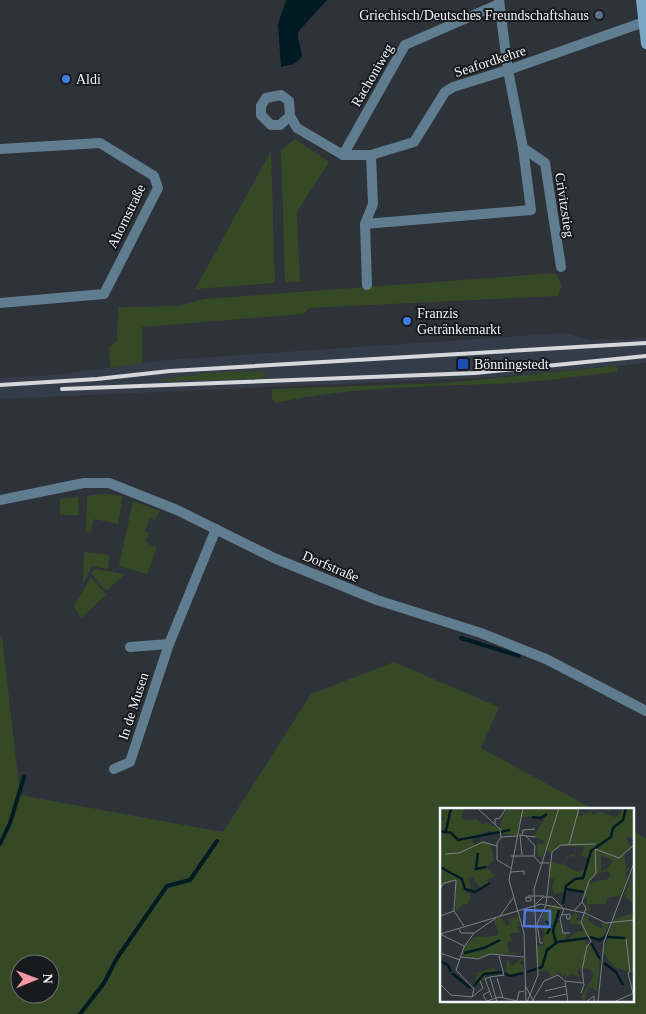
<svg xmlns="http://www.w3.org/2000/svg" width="646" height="1014" font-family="Georgia,serif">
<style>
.built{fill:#343c48}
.green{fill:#364926;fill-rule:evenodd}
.water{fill:#001b22}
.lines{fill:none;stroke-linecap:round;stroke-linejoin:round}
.stream{stroke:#001b22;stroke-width:4}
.street{stroke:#607d8f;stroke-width:10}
.secondary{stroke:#79a7c4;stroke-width:10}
.rail{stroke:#d4d7dc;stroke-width:4}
.service-dot{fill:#5c6f8a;stroke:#181a1d;stroke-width:2}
.shop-dot{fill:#3f7fe0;stroke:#181a1d;stroke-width:2}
.transit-dot{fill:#1a4fb4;stroke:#181a1d;stroke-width:2}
.labels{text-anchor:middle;stroke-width:4;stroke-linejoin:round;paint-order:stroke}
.poi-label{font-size:14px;fill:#f1f4f9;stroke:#181a1d;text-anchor:start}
.street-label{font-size:14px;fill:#f1f4f9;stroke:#181a1d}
.inset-river{fill:none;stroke:#001b22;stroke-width:2.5}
.inset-road{fill:none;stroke:#7c8086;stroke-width:1}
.view{fill:#5278e0;fill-opacity:0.15;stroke:#5278e0;stroke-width:2.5}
.inset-edge{fill:none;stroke:#f1f4f9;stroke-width:2.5}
</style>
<rect width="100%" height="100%" fill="#2e3239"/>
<!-- built -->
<path class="built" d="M565,333L590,340L646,338V363L496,377L0,399V378L54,375L166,360Z"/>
<!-- green -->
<g class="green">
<path d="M295,139L329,162L297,212L300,282H285L281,150Z"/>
<path d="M271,151L275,283L195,289Z"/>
<path d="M556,273L562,286L558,296L309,308L304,314L142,327V363L110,368L109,347L117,341L118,307L178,306L204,299Z"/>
<path d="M616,366L618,371L615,372C581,376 547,381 512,383C434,387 353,386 276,403L272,400V389L446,383Z"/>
<path d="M264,371V379L160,381L162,379L206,373Z"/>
<path d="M103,494L123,496L118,524L94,519L91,532L86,531L87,496Z"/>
<path d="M78,497L79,515H60V499Z"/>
<path d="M133,501L160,511L155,520L150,518L145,531L149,534L145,542L157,548L147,574L119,566Z"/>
<path d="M84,552L109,555L108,569L92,566L83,584Z"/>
<path d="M94,569L125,574L106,591L92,574Z"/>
<path d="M91,577L106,595L81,618L74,606Z"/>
<path d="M0,636H2L20,795L223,832L311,694L394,662L499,707L481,748L593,809H441V1000H632V831L646,838V1014H0ZM20,964H50V994H20Z"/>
</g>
<!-- water -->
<path class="water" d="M286,0H327L298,32C297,41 302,48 302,57L294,64L281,67L278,24Z"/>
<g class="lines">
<!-- stream -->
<g class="stream">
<path d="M461,638L519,656"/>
<path d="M0,844L10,823L24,777"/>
<path d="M80,1014L104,983L117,958L167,886L190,880L217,841"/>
</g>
<!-- street -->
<g class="street">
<path d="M290,116L280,125H271L261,115V106L266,98L281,95L289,101L290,116L297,128L343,155H371L414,142L445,92L453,87L508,70L644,22"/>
<path d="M523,148L545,163L561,267"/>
<path d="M0,149L100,143L154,176L158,188L104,294L0,303"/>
<path d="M343,155L405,45L499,4"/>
<path d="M371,155L373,204L365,224L531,210L523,148L508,70L499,0"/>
<path d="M365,224L367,285"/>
<path d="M0,500L84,483H109L177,510L274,558L377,600L481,633L546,659L646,711"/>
<path d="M130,647L169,644"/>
<path d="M114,769L130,762L169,644L216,529"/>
</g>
<!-- secondary -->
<path class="secondary" d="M641,0L646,44"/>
<!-- rail -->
<g class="rail">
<path d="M0,385L97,379L170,371L646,343"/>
<path d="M62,389L475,373L646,356"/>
</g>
</g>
<!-- markers -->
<circle class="service-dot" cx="599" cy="15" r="5"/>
<g class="shop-dot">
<circle cx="66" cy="79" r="5"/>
<circle cx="407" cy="321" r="5"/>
</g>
<rect class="transit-dot" x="457" y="358" width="12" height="12" rx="2.5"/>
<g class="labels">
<!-- poi labels -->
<g class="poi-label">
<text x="589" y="20" text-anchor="end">Griechisch/Deutsches Freundschaftshaus</text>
<text x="76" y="84">Aldi</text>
<text x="417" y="318">Franzis<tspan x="417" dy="16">Getränkemarkt</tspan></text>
<text x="474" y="369">Bönningstedt</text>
</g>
<!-- street labels -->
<g class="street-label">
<text transform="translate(490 61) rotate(-18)" y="5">Seafordkehre</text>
<text transform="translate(372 75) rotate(-60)" y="5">Rachoniweg</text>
<text transform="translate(565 205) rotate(81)" y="5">Crivitzstieg</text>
<text transform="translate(126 216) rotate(-64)" y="5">Ahornstraße</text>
<text transform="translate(331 566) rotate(23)" y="5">Dorfstraße</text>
<text transform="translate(133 706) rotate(-72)" y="5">In de Musen</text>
</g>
</g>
<!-- overview -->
<g transform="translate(440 808)">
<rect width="194" height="194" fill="#2e3239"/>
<path d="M0,0H25L22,8L25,12L37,11L43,17L47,14L59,21L66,0H78L82,5L86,0H139V8L150,4L149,0L153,7L160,4L157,0L161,4H168V0L169,4L162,5L176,9L180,5L176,0L181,5L183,0H194V30L186,29L190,38H194L184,45L186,61L191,58L186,65L187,72L180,88L167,90L165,96H147L151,101L146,104L147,90L153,87L142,92L144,84L132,82L115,86L112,79L115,72L109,69V54L123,57L127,48L137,45L133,49L128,48L124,57L137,64L147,61L149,50L141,47L144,39L121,38L111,45L105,41L102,50L98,48L97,36H104V33L92,29L107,8L81,9L77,28L49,23L32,30L34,37L43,33L51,36L54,52L46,59L54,67L61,65L47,72L49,75L40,80L31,68L28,70L31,81L25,82L31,88L27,97L23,96L16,104V72L0,79V14L5,10L0,7ZM161,47L173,52L166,62L161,63ZM167,63L171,66L168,71L149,75L157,65ZM194,62L192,79L193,95L184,88ZM117,96L121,99L115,114L120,115L122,123L127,126L125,133L136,124L144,123L141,117L130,115L133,105L141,107L136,111L141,114L145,107L149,108L148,113L162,121L161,114L169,116L162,131L149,129L145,133L148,137L151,135L160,152L157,183L149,179L144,194L141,189L154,167L150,161L139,160L137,165L142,169L131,166L125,170V166L122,169L120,163L113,170L106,162L98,164L96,138L105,137L102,132L105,126L100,119L104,118L105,113L101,109L110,98ZM194,105V168H193V165L174,159L163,144L172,115L175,111ZM77,108L80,112L77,116H81L76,119L80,124L69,126L72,132L67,134L69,144L83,146H51L38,151L22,148L25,138L34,129L57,128L59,123L53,112L61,109L67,118L70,116L67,109L70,111ZM82,150H84L79,155L83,157L84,165L69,168L66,166L67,151L72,158ZM53,160L62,165L45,167L46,170L33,179L37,166L31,167Z" fill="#364926" fill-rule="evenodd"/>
<path class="inset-river" d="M92,9L100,10L107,6M0,23L11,25L18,32L70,22M6,23L11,0M38,45L36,61L46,59M0,59L22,71L25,81L35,84L50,75M126,81L144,84M123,96L126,78L135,71L143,70L151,43L171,29L173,20L183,12L186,0M106,113L111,118L107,126M150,129L160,132L164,129M167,129L185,130M117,134L148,130M151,135L160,151M24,145L44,140L60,132M0,153L8,157L11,164M164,155L176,164L183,177M87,164L102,159L107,142L116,135L113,123L119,102M12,165L30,180M64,165L70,168L83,165M34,178L44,166L62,164"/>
<path class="inset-road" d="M37,0L60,21L61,29M83,0L69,72L84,125L86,194M55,17V11L60,10L66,0M79,27L95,29M80,27L82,47M82,27L83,22L95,21M86,28L95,38L94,48M129,37L139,0M155,41L179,50L194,37M5,46L19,45L43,34L57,38M71,48H94M94,48L100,55H109M71,60L57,52V35L61,29L78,28M71,64L84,63V67M0,81L4,75L16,72L14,103M88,88H104M86,89L91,90V93H86ZM96,96L103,89H112L124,101L120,111L123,125H130M106,96L112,44L121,37L155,36M134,103L142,94L149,73L156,65L155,41M122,107L130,106V111H127L126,107M0,108L14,103L24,118M60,108L73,90M19,121L21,125H34L56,110M0,126L24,138M0,126L101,96L145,105L166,115L194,112M186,131L190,164L188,165L193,185M103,135H100L97,116L106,97M0,145L20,152M21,149L38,151L50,146L84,149M50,169L64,167L59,148M50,169L45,171L52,190M50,169L57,194M120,169L118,167L125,173L128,194M57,170L63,190M125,173L143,175M0,176L11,187L32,189M86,179L94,194M105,183L126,178M141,185L144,177L142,162L147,138L151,134L141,114L146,100L142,94M32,189L34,181L16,162L24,139L34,125M32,189L43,180L40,173M108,190L127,186M93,192L104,173L118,167M47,193L59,189L77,193L79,184L84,183M47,194L43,187L50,183M87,194L98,167L94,81L119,0M146,194L154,188V194M158,194L164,134L194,55M174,194L194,185"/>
<path class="view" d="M85,102L110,103V119L84,118Z"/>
<rect width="194" height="194" class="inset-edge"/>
</g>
<!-- north arrow -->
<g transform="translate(35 979) rotate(89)"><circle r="24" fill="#181a1d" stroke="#6f7175"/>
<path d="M0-4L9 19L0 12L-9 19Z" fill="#f49aa5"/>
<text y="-8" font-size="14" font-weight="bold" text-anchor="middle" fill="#f1f4f9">N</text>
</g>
</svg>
